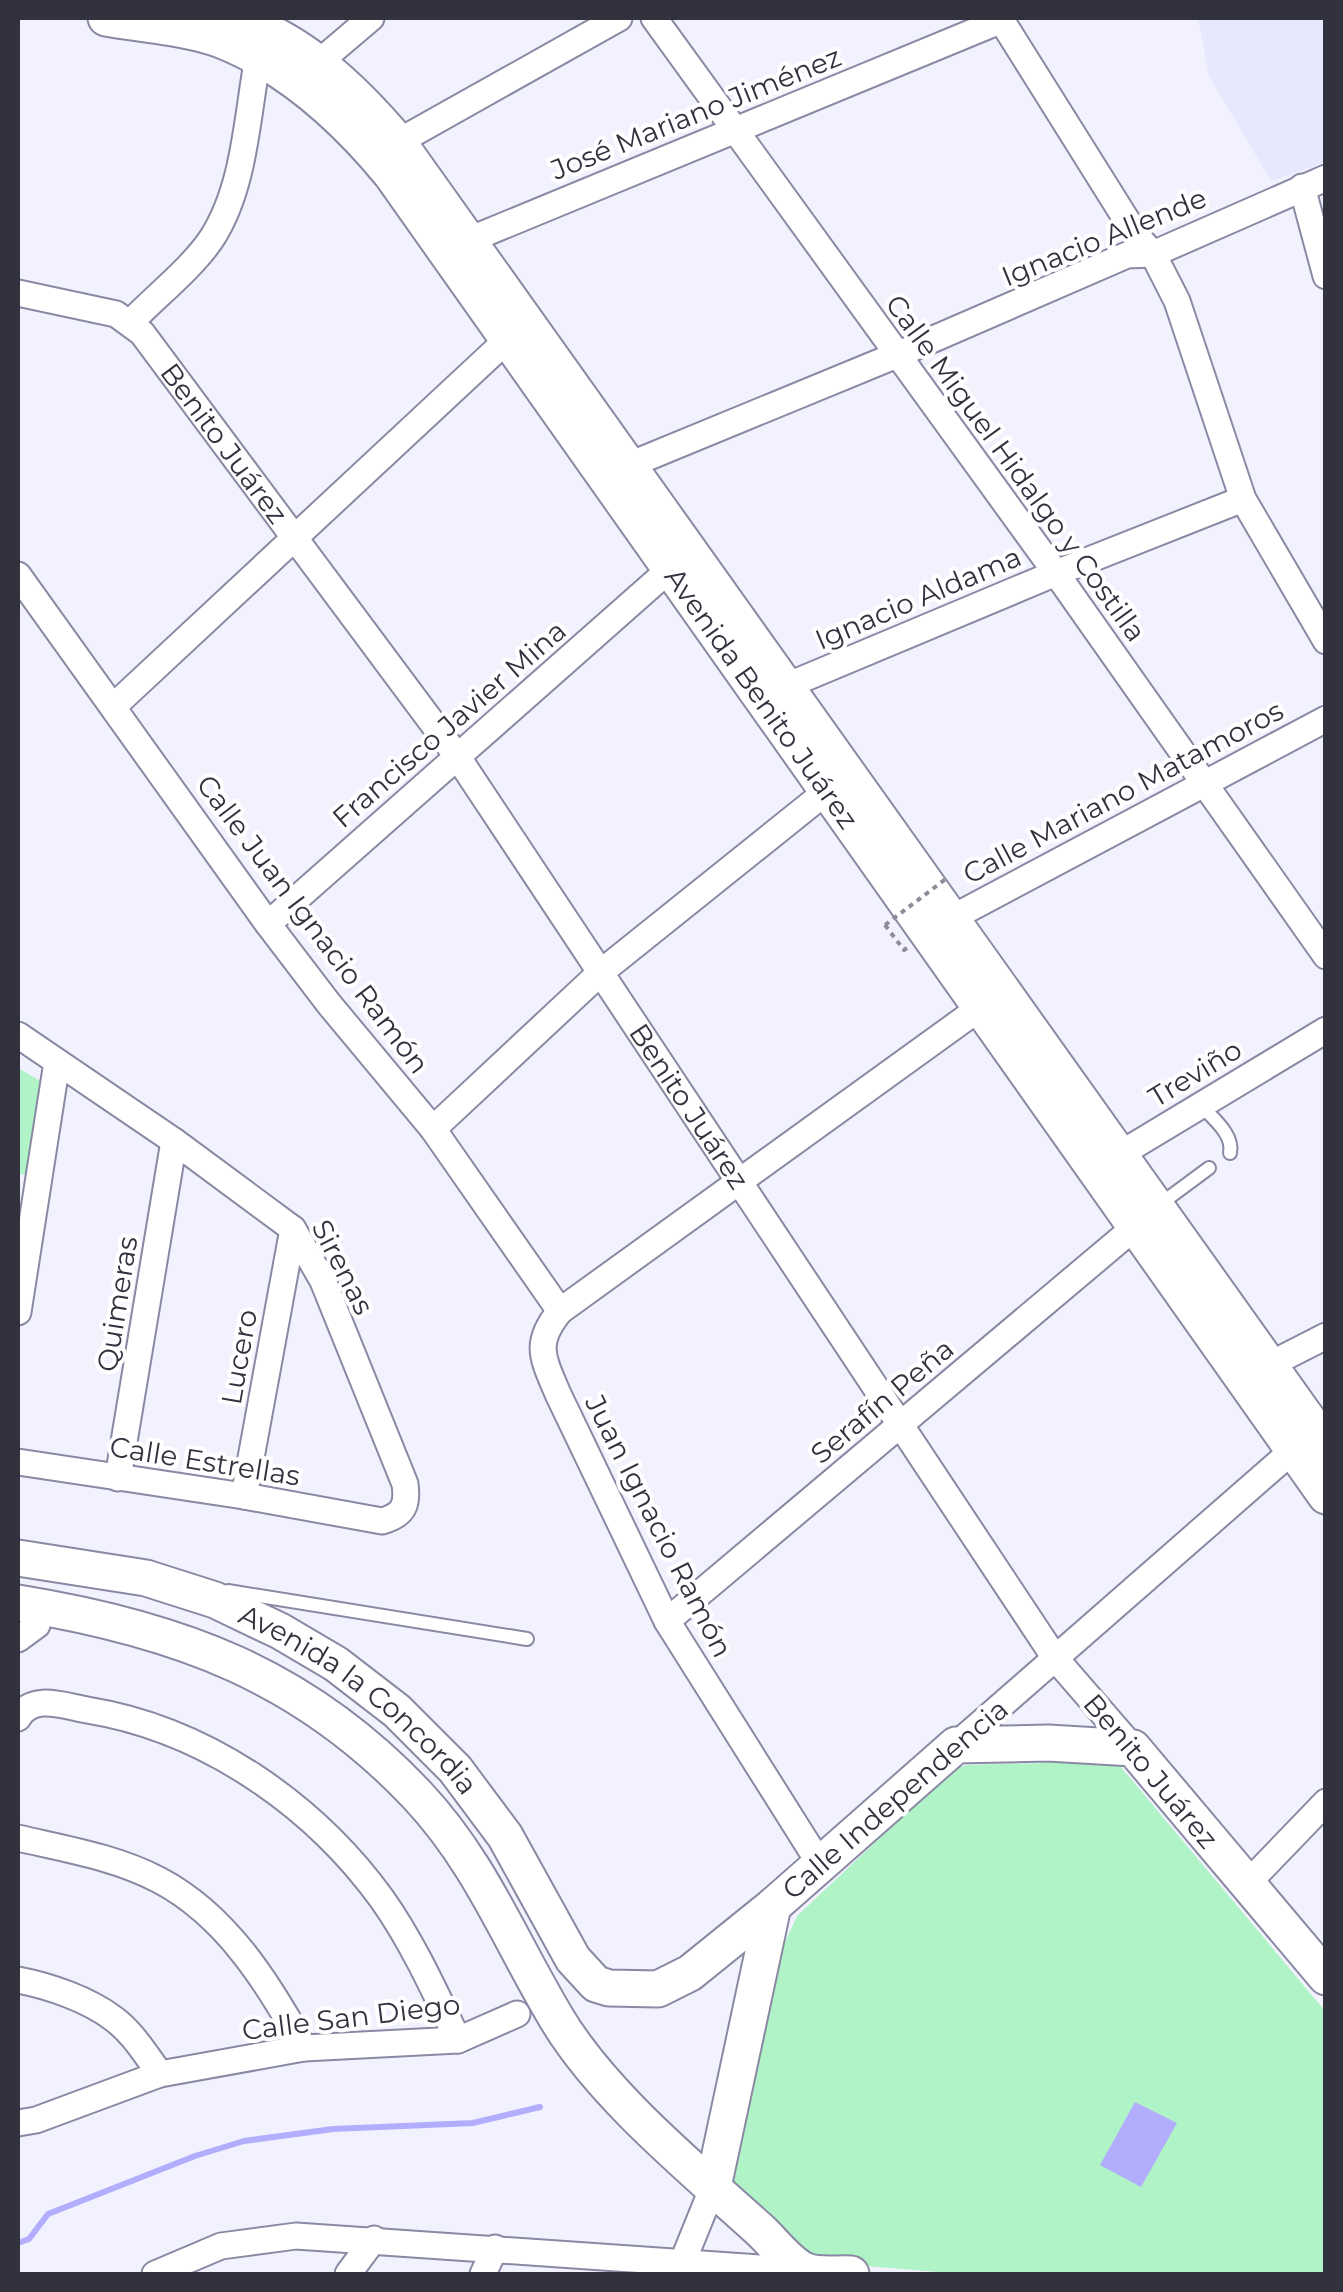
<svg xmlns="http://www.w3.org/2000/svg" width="1343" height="2292" font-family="Montserrat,sans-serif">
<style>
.built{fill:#e7e7fe}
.green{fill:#b0f3c6}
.water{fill:#b2aefd}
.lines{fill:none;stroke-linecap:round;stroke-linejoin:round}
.stream{stroke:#b2aefd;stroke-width:6}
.service-casing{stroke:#8989a4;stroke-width:16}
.minor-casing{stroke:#8989a4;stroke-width:29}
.secondary-casing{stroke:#8989a4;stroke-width:39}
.path{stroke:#8d8d99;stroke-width:4;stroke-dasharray:5 5;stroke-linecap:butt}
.service{stroke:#fff;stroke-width:12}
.minor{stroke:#fff;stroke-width:25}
.secondary{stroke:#fff;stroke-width:35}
.path-bridge{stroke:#8d8d99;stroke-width:4;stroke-dasharray:5 5;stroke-linecap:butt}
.labels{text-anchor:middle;stroke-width:8;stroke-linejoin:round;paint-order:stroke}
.street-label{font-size:28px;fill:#32323e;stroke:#fff}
</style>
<rect width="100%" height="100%" fill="#f2f2ff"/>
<!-- built -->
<path class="built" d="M1198,18H1325V162L1271,181L1209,76Z"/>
<!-- green -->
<g class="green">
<path d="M18,1068L42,1082L29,1175L18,1174Z"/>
<path d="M1116,1761L1325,2011V2274H961L818,2262L734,2185L732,2169L785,1942L797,1916L952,1770L966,1765Z"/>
</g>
<!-- water -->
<path class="water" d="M1135,2102L1177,2123L1141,2187L1100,2165Z"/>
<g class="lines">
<!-- stream -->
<path class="stream" d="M18,2243L29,2239L48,2214L195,2156L244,2141L333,2129L473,2123L540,2107"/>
<!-- service casing -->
<g class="service-casing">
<g id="service">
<path d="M1200,1104C1212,1118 1234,1134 1230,1153"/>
<path d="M1159,1205L1209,1168"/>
<path d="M228,1591L527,1639"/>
</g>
</g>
<!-- minor casing -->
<g class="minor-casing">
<g id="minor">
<path d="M654,18L1056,573L1326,956"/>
<path d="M1000,18L1136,235L1153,254L1177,301L1243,499L1326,641"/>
<path d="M318,63L371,18"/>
<path d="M398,142L619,18"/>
<path d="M1302,187L1326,276"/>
<path d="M469,240L1002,20"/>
<path id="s1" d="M18,293L116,314L142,333L457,756L1055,1658L1133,1748"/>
<path d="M131,322C155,297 193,267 212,238C245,187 247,116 258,57"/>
<path d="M627,466L899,354L1127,255L1153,254L1326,178"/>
<path d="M18,575L268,924L329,1004L433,1129L560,1311"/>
<path d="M784,687L1056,573L1243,499"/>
<path d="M114,706L507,340"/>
<path d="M950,919L1326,719"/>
<path d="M268,924L670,569"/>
<path d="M18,1035L174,1141L293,1229L323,1281L405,1484C408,1506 403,1515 382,1521L244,1496L18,1462"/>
<path d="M433,1129L600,973L827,791"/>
<path d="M1107,1162L1326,1030"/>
<path d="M18,1312L57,1062"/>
<path d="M1269,1365L1326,1336"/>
<path d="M118,1478L174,1141"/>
<path d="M244,1496L293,1229"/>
<path d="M667,1621L1135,1227"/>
<path d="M18,1639L37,1625L40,1607"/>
<path d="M18,1718C32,1693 64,1706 87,1710C205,1729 313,1804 382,1899C413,1943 435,1992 458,2040"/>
<path d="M956,1745L1292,1451"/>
<path d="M18,1838C65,1849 115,1857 159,1880C226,1915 269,1984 304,2048"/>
<path d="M820,1864L667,1621L558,1394C543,1358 533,1344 560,1311L981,1007"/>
<path d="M1247,1884L1326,1802"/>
<path d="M18,1980C49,1986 88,1999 114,2019C133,2033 146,2055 160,2074"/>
<path d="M18,2123L36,2120L160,2074L304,2048L458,2040L517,2014"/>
<path d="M683,2261L713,2187"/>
<path d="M155,2274L221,2246L296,2236L805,2271"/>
<path d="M348,2274L374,2239"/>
<path d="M483,2274L495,2248"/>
</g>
</g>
<!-- secondary casing -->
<g class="secondary-casing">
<g id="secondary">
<path id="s2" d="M106,18C140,24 191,28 221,40C290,67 345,118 391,174L1326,1496"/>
<path d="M234,18C301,39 354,90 398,142L1326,1445"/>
<path id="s3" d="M18,1558L146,1578L215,1600L280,1631L336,1664L397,1711L455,1769L505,1836L573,1959L596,1984L609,1988L658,1989L690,1973L773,1906L956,1745L1048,1743L1133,1748L1326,1977"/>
<path d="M18,1603C178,1629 304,1675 417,1795C481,1863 510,1941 557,2019C603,2096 694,2170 761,2231C773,2242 790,2265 806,2271C818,2276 838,2273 851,2274"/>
<path d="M713,2187L773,1906"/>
</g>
</g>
<!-- path -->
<path class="path" d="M885,925L904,950L907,948"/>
<!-- service -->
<use href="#service" class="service"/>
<!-- minor -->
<use href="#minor" class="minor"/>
<!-- secondary -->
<use href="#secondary" class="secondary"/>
<!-- path-bridge -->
<path class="path-bridge" d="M885,925L947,878"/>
</g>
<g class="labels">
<!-- street labels -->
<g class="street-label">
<text transform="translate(696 113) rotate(-22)" y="10">José Mariano Jiménez</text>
<text transform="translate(1104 237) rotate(-22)" y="10">Ignacio Allende</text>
<text dy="10" stroke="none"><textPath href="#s1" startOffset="270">Benito Juárez</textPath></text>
<text transform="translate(1016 468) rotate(54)" y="10">Calle Miguel Hidalgo y Costilla</text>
<text transform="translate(918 598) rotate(-23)" y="10">Ignacio Aldama</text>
<text dy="10" stroke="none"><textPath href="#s2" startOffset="978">Avenida Benito Juárez</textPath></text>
<text transform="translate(449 724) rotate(-41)" y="10">Francisco Javier Mina</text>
<text transform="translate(1123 792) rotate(-28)" y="10">Calle Mariano Matamoros</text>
<text transform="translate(313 924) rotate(53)" y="10">Calle Juan Ignacio Ramón</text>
<text transform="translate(1195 1073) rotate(-31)" y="10">Treviño</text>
<text dy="10" stroke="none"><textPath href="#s1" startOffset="1080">Benito Juárez</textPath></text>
<text transform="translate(343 1267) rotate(63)" y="10">Sirenas</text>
<text transform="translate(117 1304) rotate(-81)" y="10">Quimeras</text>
<text transform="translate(239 1357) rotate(-80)" y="10">Lucero</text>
<text transform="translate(882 1401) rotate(-40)" y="10">Serafín Peña</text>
<text transform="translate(205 1461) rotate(9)" y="10">Calle Estrellas</text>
<text transform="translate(659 1526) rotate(63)" y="10">Juan Ignacio Ramón</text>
<text dy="10" stroke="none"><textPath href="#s3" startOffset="378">Avenida la Concordia</textPath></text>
<text transform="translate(1151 1771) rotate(50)" y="10">Benito Juárez</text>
<text transform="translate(895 1799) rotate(-41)" y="10">Calle Independencia</text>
<text transform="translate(351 2017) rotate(-7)" y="10">Calle San Diego</text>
</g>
</g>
<!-- border -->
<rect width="1343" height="2292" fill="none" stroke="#32323e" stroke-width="40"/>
</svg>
